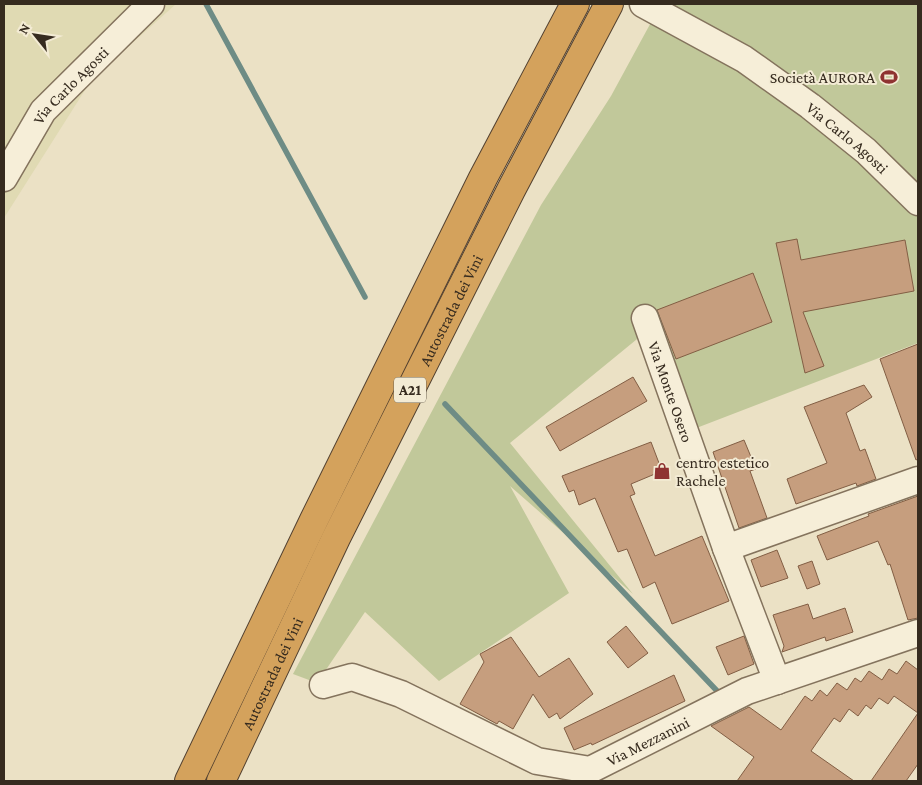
<svg xmlns="http://www.w3.org/2000/svg" width="922" height="785" font-family="'Crimson Pro',serif">
<style>
.farmland{fill:#e0dab3}
.green{fill:#c1c89a}
.lines{fill:none;stroke-linecap:round;stroke-linejoin:round}
.stream{stroke:#6e8c85;stroke-width:5.5}
.building{fill:#c69e7e;stroke:#825e44}
.minor-casing{stroke:#84735d;stroke-width:29}
.highway-casing{stroke:#534130;stroke-width:30}
.minor{stroke:#f6eed8;stroke-width:26}
.highway{stroke:#d4a25c;stroke-width:28}
.labels{text-anchor:middle;stroke-width:4;stroke-linejoin:round;paint-order:stroke}
.shield{fill:#f3ebd4;stroke:#6f6555;stroke-width:1}
.shield-label{font-size:15px;font-weight:bold;fill:#362b1f}
.poi-label{font-size:16px;fill:#362b1f;stroke:#f3ebd4;text-anchor:end}
.street-label{font-size:16px;fill:#362b1f;stroke:#f3ebd4}
</style>
<rect width="100%" height="100%" fill="#ebe1c5"/>
<!-- farmland -->
<path class="farmland" d="M4,4H176L92,79L4,218Z"/>
<!-- green -->
<path class="green" d="M661,4H918V343L686,432L653,326L510,443L633,594L510,486L569,593L439,681L365,612L317,683L293,674L541,205L611,96Z"/>
<g class="lines">
<!-- stream -->
<g class="stream">
<path d="M206,4L365,297"/>
<path d="M445,404L719,693"/>
</g>
</g>
<!-- building -->
<g class="building">
<path d="M797,239L801,260L905,240L914,291L803,312L824,366L805,373L776,243Z"/>
<path d="M753,273L772,322L676,359L657,310Z"/>
<path d="M918,344V459L916,460L880,359Z"/>
<path d="M633,377L647,401L560,451L546,427Z"/>
<path d="M864,385L872,397L846,413L860,451L865,449L876,479L857,486L856,483L796,504L787,479L827,463L804,407Z"/>
<path d="M744,440L756,469L750,471L767,518L739,528L713,452Z"/>
<path d="M651,442L662,471L631,484L635,494L630,496L655,556L702,536L729,601L672,624L655,582L643,588L627,549L618,552L595,498L579,505L574,490L569,492L562,476Z"/>
<path d="M918,496V618L908,620L890,564L888,565L878,541L827,560L817,536L869,516L868,514Z"/>
<path d="M777,550L788,578L761,587L751,560Z"/>
<path d="M812,561L820,584L807,589L798,566Z"/>
<path d="M808,604L813,619L845,608L853,632L826,641L825,637L782,652L784,646L773,615Z"/>
<path d="M626,626L648,653L628,668L607,642Z"/>
<path d="M744,636L754,664L728,675L716,647Z"/>
<path d="M511,637L539,677L569,658L593,694L560,719L557,713L549,718L533,694L513,729L499,721L497,724L460,704L484,662L480,654Z"/>
<path d="M906,661L918,670V764L906,781H871L918,713L894,696L888,704L879,698L871,709L866,705L858,716L849,709L840,722L834,718L811,751L854,781H737L754,757L711,726L749,707L781,730L805,696L812,701L820,690L827,696L837,683L847,690L855,678L861,682L869,671L882,680L889,669L897,674Z"/>
<path d="M674,675L685,701L592,745L591,743L574,750L564,728Z"/>
</g>
<g class="lines">
<!-- minor casing -->
<g class="minor-casing">
<g id="minor">
<path id="s1" d="M643,4L744,59L810,106L866,151L918,202"/>
<path id="s2" d="M4,178L43,111L151,4"/>
<path id="s3" d="M645,318L726,548L777,681"/>
<path d="M726,548L918,480"/>
<path id="s4" d="M323,685L352,677L401,694L537,761L590,770L747,691L918,633"/>
</g>
</g>
<!-- highway casing -->
<g class="highway-casing">
<g id="highway">
<path d="M189,781L314,520L483,178L575,4"/>
<path id="s5" d="M221,781L336,538L511,190L609,4"/>
</g>
</g>
<!-- minor -->
<use href="#minor" class="minor"/>
<!-- highway -->
<use href="#highway" class="highway"/>
</g>
<!-- icons -->
<defs>
<g id="stadium-bare" transform="scale(1.35)"><path d="M0-5a6.5 5 0 1 0 0 10a6.5 5 0 1 0 0-10ZM-3.5-1.8h7v3.6h-7Z" fill="#8f3331" stroke="#f3ebd4" stroke-width="2.5" paint-order="stroke"/></g>
<g id="shop-bare" transform="scale(1.35)"><path d="M-5-2.5h2.3a2.7 3.5 0 0 1 5.4 0H5L5.5 6h-11ZM-1.5-2.5h3a1.5 2.3 0 0 0-3 0Z" fill="#8f3331" stroke="#f3ebd4" stroke-width="2.5" paint-order="stroke"/></g>
</defs>
<g fill-rule="evenodd">
<use href="#stadium-bare" x="889" y="77"/>
<use href="#shop-bare" x="662" y="471"/>
</g>
<g class="labels">
<!-- shield labels -->
<rect class="shield" x="394" y="377.5" width="32" height="25" rx="4"/>
<g class="shield-label">
<text x="410" y="395">A21</text>
</g>
<!-- poi labels -->
<g class="poi-label">
<text x="875" y="83">Società AURORA</text>
<text x="676" y="468" text-anchor="start">centro estetico<tspan x="676" dy="18">Rachele</tspan></text>
</g>
<!-- street labels -->
<g class="street-label">
<text dy="6" stroke="none"><textPath href="#s2" startOffset="115">Via Carlo Agosti</textPath></text>
<text dy="6" stroke="none"><textPath href="#s1" startOffset="245">Via Carlo Agosti</textPath></text>
<text dy="6" stroke="none"><textPath href="#s5" startOffset="524">Autostrada dei Vini</textPath></text>
<text dy="6" stroke="none"><textPath href="#s3" startOffset="78">Via Monte Osero</textPath></text>
<text dy="6" stroke="none"><textPath href="#s5" startOffset="119">Autostrada dei Vini</textPath></text>
<text dy="6" stroke="none"><textPath href="#s4" startOffset="352">Via Mezzanini</textPath></text>
</g>
</g>
<!-- border -->
<rect width="922" height="785" fill="none" stroke="#362b1f" stroke-width="10"/>
<!-- north arrow -->
<g transform="translate(35 35) rotate(300)" stroke="#f3ebd4" stroke-width="4" paint-order="stroke">
<path d="M0-4L9 19L0 12L-9 19Z" fill="#362b1f"/>
<text y="-8" font-size="14" font-weight="bold" text-anchor="middle" fill="#362b1f">N</text>
</g>
</svg>
